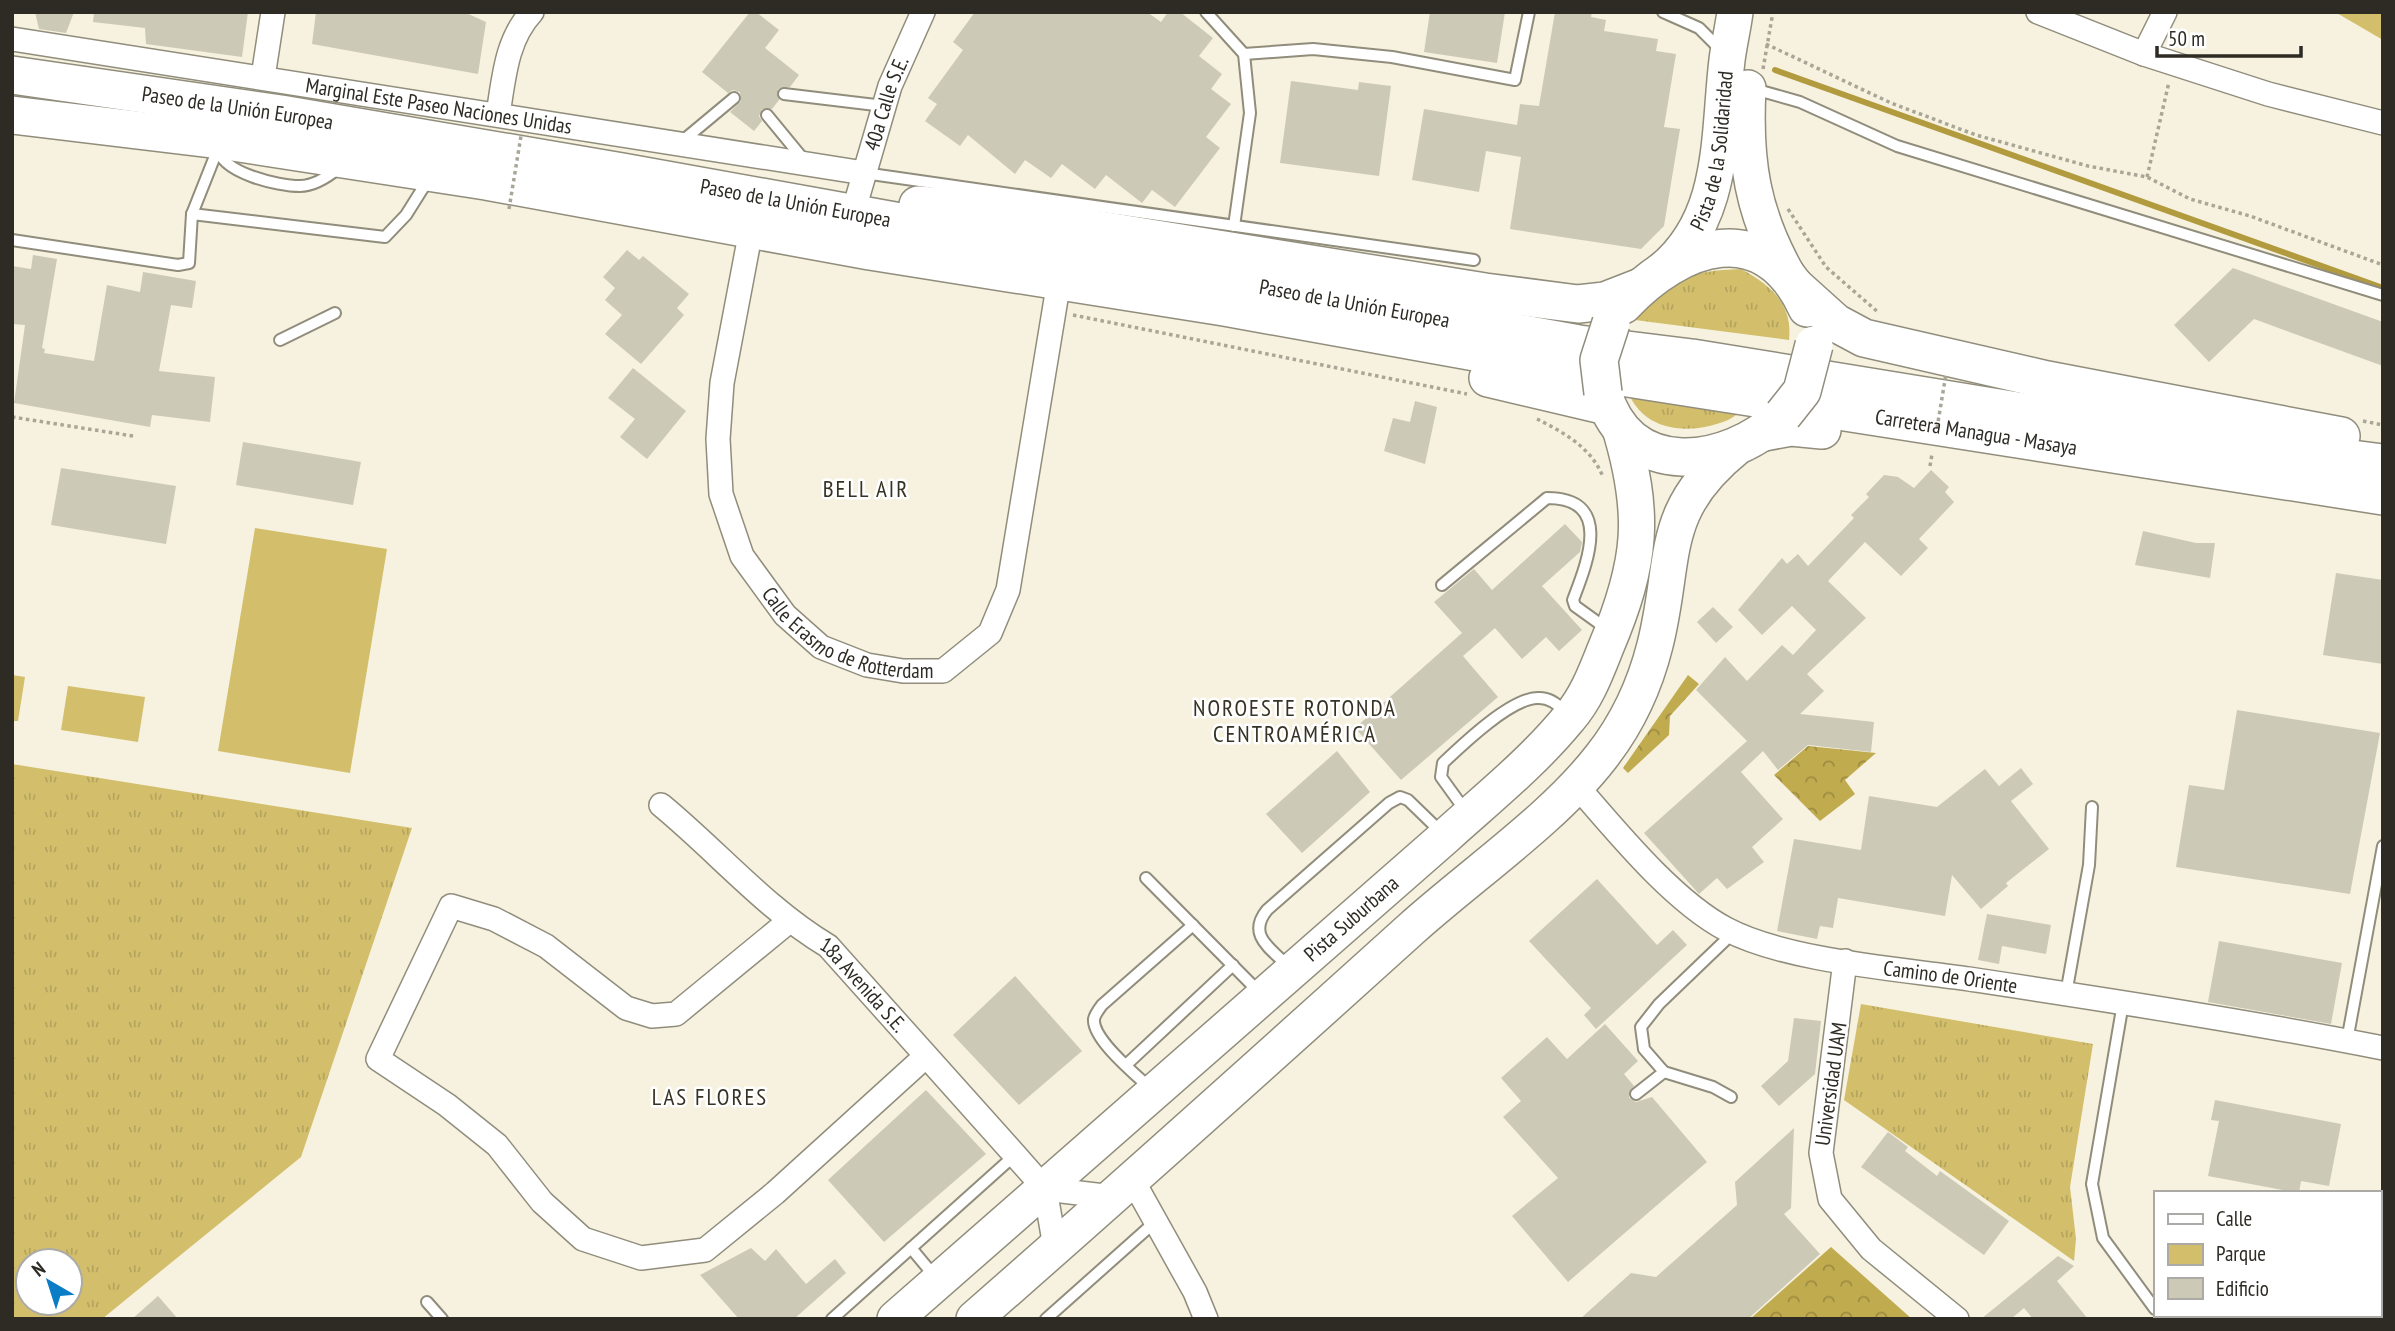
<svg xmlns="http://www.w3.org/2000/svg" width="2395" height="1331" font-family="'PT Sans Narrow',sans-serif">
<style>
.grass{fill:url(#grass-tufts);fill-rule:evenodd}
.forest{fill:url(#forest-crowns)}
.park{fill:#d3bf6b}
.lines{fill:none;stroke-linecap:round;stroke-linejoin:round}
.stream{stroke:#b19b3e;stroke-width:6}
.building{fill:#cdc9b7}
.service-casing{stroke:#918d7c;stroke-width:14}
.minor-casing{stroke:#918d7c;stroke-width:26}
.primary-casing{stroke:#918d7c;stroke-width:38}
.trunk-casing{stroke:#918d7c;stroke-width:40}
.path{stroke:#a9a698;stroke-width:3.5;stroke-dasharray:3.5 3.5;stroke-linecap:butt}
.service{stroke:#fff;stroke-width:10}
.minor{stroke:#fff;stroke-width:23}
.primary{stroke:#fff;stroke-width:35}
.trunk{stroke:#fff;stroke-width:37}
.trunk-bridge-casing{stroke:#918d7c;stroke-width:40;stroke-linecap:butt}
.path-bridge{stroke:#a9a698;stroke-width:3.5;stroke-dasharray:3.5 3.5;stroke-linecap:butt}
.trunk-bridge{stroke:#fff;stroke-width:37}
.labels{text-anchor:middle;stroke-width:5;stroke-linejoin:round;paint-order:stroke}
.street-label{font-size:21px;fill:#2d2b24;stroke:#fff}
.neighbourhood-label{font-size:23px;letter-spacing:2px;fill:#373324;stroke:#fff}
</style>
<defs>
<pattern id="grass-tufts" width="24" height="20" patternUnits="userSpaceOnUse" patternTransform="scale(1.75)"><rect width="24" height="20" fill="#d3bf6b"/><path d="M3 7l-1-3M5 7V3M7 7l1-3M15 17l-1-3M17 17v-4M19 17l1-3" fill="none" stroke="#b5a45d"/></pattern>
<pattern id="forest-crowns" width="20" height="18" patternUnits="userSpaceOnUse" patternTransform="scale(1.75)"><rect width="20" height="18" fill="#c1ab4f"/><path d="M2 6a3 3 0 1 1 6 0M12 15a3 3 0 1 1 6 0" fill="none" stroke="#9d8b41"/></pattern>
</defs>
<rect width="100%" height="100%" fill="#f6f2df"/>
<!-- grass -->
<g class="grass">
<path d="M1741,269C1770,285 1793,303 1789,340L1635,320C1668,278 1689,271 1741,269Z"/>
<path d="M1624,378L1754,400C1746,406 1737,416 1728,420C1684,438 1634,430 1624,378Z"/>
<path d="M12,764L412,828L301,1157L102,1319H12ZM28,1261H70V1303H28Z"/>
<path d="M1861,1004L2093,1044L2070,1187L2076,1239L2074,1261L1844,1100Z"/>
</g>
<!-- forest -->
<g class="forest">
<path d="M1688,675L1699,684L1670,716L1669,735L1628,773L1623,768Z"/>
<path d="M1808,746L1876,753L1845,780L1855,794L1820,821L1774,775Z"/>
<path d="M1831,1247L1912,1319H1750Z"/>
</g>
<!-- park -->
<g class="park">
<path d="M2335,12H2383V40Z"/>
<path d="M255,528L387,549L350,773L218,751Z"/>
<path d="M12,675L25,677L18,721H12Z"/>
<path d="M68,686L145,697L138,742L61,730Z"/>
</g>
<g class="lines">
<!-- stream -->
<path class="stream" d="M1775,70L2383,288"/>
</g>
<!-- building -->
<g class="building">
<path d="M35,12H74L66,33L39,29Z"/>
<path d="M94,12H248L242,57L146,44L145,28L93,22Z"/>
<path d="M316,12H464L486,22L478,74L312,44Z"/>
<path d="M750,12H756L779,30L765,48L799,75L790,87L778,89L779,100L772,109H762L759,116L762,121L754,131L730,112L741,101L740,92L733,90L728,93L702,72Z"/>
<path d="M975,12H1147L1161,22L1168,12H1180L1213,38L1199,56L1222,74L1211,89L1231,104L1206,137L1220,148L1175,207L1152,190L1142,203L1106,175L1095,189L1062,164L1051,178L1025,160L1015,174L968,135L960,146L925,121L937,104L928,98L963,50L953,42Z"/>
<path d="M1430,12H1505L1497,63L1424,52Z"/>
<path d="M1555,12H1592L1591,17L1606,20L1604,31L1658,39L1656,51L1676,54L1664,127L1680,129L1664,226L1641,249L1510,229L1521,157L1486,151L1479,192L1412,180L1424,109L1517,125L1520,104L1539,106Z"/>
<path d="M1291,81L1358,90L1359,82L1391,86L1379,176L1280,163Z"/>
<path d="M627,250L639,260L643,256L689,294L677,308L684,315L641,364L605,334L622,315L605,300L615,288L603,277Z"/>
<path d="M33,255L57,259L42,348L45,349L44,353L94,361L107,285L140,292L143,272L196,281L192,308L171,305L159,371L215,377L210,422L152,415L150,427L14,403L25,325L12,324V266L31,269Z"/>
<path d="M2233,268L2383,322V366L2254,319L2209,362L2174,325Z"/>
<path d="M633,368L686,411L647,459L620,437L635,419L608,398Z"/>
<path d="M1415,401L1437,407L1425,464L1384,451L1393,418L1410,422Z"/>
<path d="M243,442L361,462L353,505L236,485Z"/>
<path d="M61,468L176,486L166,544L51,525Z"/>
<path d="M1931,470L1949,487L1945,492L1954,502L1919,539L1928,548L1901,576L1865,542L1828,581L1866,618L1807,674L1824,691L1800,714L1874,722L1871,752L1808,745L1778,770L1763,751L1741,772L1783,819L1752,847L1764,862L1727,889L1717,878L1699,894L1644,833L1747,741L1696,690L1725,657L1747,681L1782,645L1793,655L1816,630L1792,606L1762,635L1738,610L1782,558L1787,564L1798,554L1808,566L1854,518L1851,515L1869,497L1866,494L1884,475L1898,477L1914,488Z"/>
<path d="M1565,524L1582,542L1580,552L1542,586L1582,630L1559,651L1546,637L1522,659L1495,628L1463,656L1498,697L1401,780L1355,728L1462,633L1434,602L1474,569L1492,590Z"/>
<path d="M2143,531L2196,543H2215L2210,578L2135,565Z"/>
<path d="M2336,573L2383,580V664L2323,655Z"/>
<path d="M1713,607L1733,627L1716,643L1697,622Z"/>
<path d="M2237,710L2380,733L2350,894L2176,867L2189,785L2224,790Z"/>
<path d="M1337,751L1370,792L1302,853L1266,814Z"/>
<path d="M2021,768L2033,784L2011,801L2049,849L2006,883L2008,886L1981,909L1952,875L1945,916L1838,898L1833,928L1820,926L1817,939L1777,931L1794,839L1861,850L1869,796L1937,807L1985,769L1999,786Z"/>
<path d="M1597,879L1657,945L1673,930L1687,945L1596,1029L1584,1015L1591,1008L1529,941Z"/>
<path d="M1987,914L2051,925L2046,954L2002,946L1999,964L1978,960Z"/>
<path d="M2219,941L2342,963L2331,1024L2208,1002Z"/>
<path d="M1015,976L1082,1051L1019,1105L953,1035Z"/>
<path d="M1794,1018L1821,1021L1815,1074L1779,1106L1761,1086L1788,1061Z"/>
<path d="M1605,1024L1638,1061L1624,1074L1634,1086L1629,1092V1098L1636,1102L1652,1097L1707,1162L1568,1282L1512,1216L1558,1178L1503,1117L1521,1101L1501,1078L1547,1037L1567,1059Z"/>
<path d="M926,1090L986,1154L884,1242L828,1180Z"/>
<path d="M2215,1100L2341,1124L2329,1186L2301,1181L2299,1193L2208,1176L2219,1121L2211,1120Z"/>
<path d="M1794,1128L1791,1208L1784,1214L1820,1254L1748,1319H1580L1631,1273L1656,1277L1737,1205L1735,1182Z"/>
<path d="M1888,1132L1908,1147L1905,1151L1937,1176L1940,1171L2009,1221L1984,1255L1861,1167Z"/>
<path d="M751,1248L765,1261L776,1249L806,1284L835,1259L846,1273L794,1319H739L700,1275Z"/>
<path d="M2058,1256L2074,1266L2057,1281L2088,1319H2033L2024,1308L2011,1319H1981Z"/>
<path d="M158,1296L178,1319H132Z"/>
</g>
<g class="lines">
<!-- service casing -->
<g class="service-casing">
<g id="service">
<path d="M1206,12L1244,54L1250,113L1234,226"/>
<path d="M1663,12L1699,28L1721,50"/>
<path d="M1244,54L1313,49L1392,57L1515,80L1529,12"/>
<path d="M1754,89L1800,102L1897,146L2383,295"/>
<path d="M784,94L884,106"/>
<path d="M767,115L804,160"/>
<path d="M680,143L734,98"/>
<path d="M218,148C221,173 278,186 300,186C315,186 329,176 340,167"/>
<path d="M864,173L1474,260"/>
<path d="M192,214L385,237L406,215L428,180"/>
<path d="M12,240L178,265L189,263L192,214L217,151"/>
<path d="M280,340L335,313"/>
<path d="M1442,585L1547,498C1614,498 1587,563 1573,600L1575,606L1607,629"/>
<path d="M1467,813L1441,777L1443,763C1463,744 1510,699 1537,698C1549,697 1558,704 1565,712"/>
<path d="M1146,878L1259,992"/>
<path d="M1290,968C1272,949 1246,936 1267,910L1389,803L1400,797L1408,800L1441,832"/>
<path d="M2066,994L2089,865L2092,807"/>
<path d="M2123,1003L2092,1184L2103,1238L2155,1309"/>
<path d="M2347,1041L2383,846"/>
<path d="M1126,1065L1233,965"/>
<path d="M1664,1072L1713,1087L1731,1097"/>
<path d="M1150,1088C1136,1075 1092,1039 1094,1019C1095,1014 1099,1009 1102,1005L1193,925"/>
<path d="M1636,1094L1664,1072L1644,1049L1641,1027L1659,1004L1733,933"/>
<path d="M911,1248L936,1278"/>
<path d="M427,1302L442,1319"/>
<path d="M2184,1315L2185,1319"/>
<path d="M832,1319L1015,1155"/>
<path d="M1046,1319L1156,1221"/>
</g>
</g>
<!-- minor casing -->
<g class="minor-casing">
<g id="minor">
<path d="M2038,12L2144,54L2268,94L2383,123"/>
<path id="s1" d="M12,39L864,173"/>
<path d="M2144,54L2165,12"/>
<path d="M263,77L273,12"/>
<path d="M498,114C504,78 506,40 532,12"/>
<path id="s2" d="M857,199L890,86L923,12"/>
<path id="s3" d="M751,230L722,383L718,439L721,494L742,556L785,615L821,647L867,665L903,671H943L990,633L1008,590L1057,293"/>
<path id="s4" d="M1577,786C1617,832 1673,901 1726,929C1786,961 1900,969 1969,979C2107,1000 2246,1021 2383,1048"/>
<path id="s5" d="M661,805C718,852 765,908 828,946L1015,1155L1045,1189L1055,1247"/>
<path d="M788,922L676,1014L652,1016L626,1008L546,946L494,919L451,906L378,1059L447,1105L497,1145L542,1202L583,1239L641,1258L705,1250L775,1193L926,1056"/>
<path d="M1845,961L1821,1153L1830,1199L1871,1249L1957,1319"/>
<path d="M1132,1179L1195,1292L1206,1319"/>
<path d="M1045,1189L1113,1197"/>
</g>
</g>
<!-- primary casing -->
<g class="primary-casing">
<g id="primary">
<path d="M1748,88C1744,160 1752,213 1788,276"/>
<path id="s6" d="M1661,271C1726,219 1718,135 1727,60C1729,44 1733,28 1735,12"/>
<path id="s7" d="M895,1319L1446,836C1488,798 1533,762 1569,718C1587,697 1596,672 1606,647C1642,562 1646,513 1619,425"/>
<path d="M974,1319C1121,1190 1266,1060 1411,929C1471,875 1553,819 1601,757C1627,724 1645,685 1655,645C1677,558 1657,512 1736,448"/>
</g>
</g>
<!-- trunk casing -->
<g class="trunk-casing">
<g id="trunk">
<path id="s8" d="M12,75L281,114L622,172L1579,344L1692,358L2164,435L2383,463"/>
<path id="s9" d="M12,115L220,140L486,181L870,251L1224,307L1570,369L2383,496"/>
<path d="M918,205L969,209L1485,292L1578,304L1605,301L1641,287"/>
<path d="M1796,287L1836,323L1864,338L2047,380L2341,436"/>
<path d="M1623,305C1680,244 1764,214 1807,308"/>
<path d="M1488,378L1607,406"/>
<path d="M1603,393C1629,481 1727,468 1782,416"/>
<path d="M1764,432L1791,427L1822,430"/>
</g>
</g>
<!-- path -->
<g class="path">
<path d="M1766,44L1891,103L1976,135L2088,166L2147,177L2190,199L2250,216L2383,265"/>
<path d="M1763,69L1773,12"/>
<path d="M2147,177L2169,82"/>
<path d="M1788,209L1826,267L1879,313"/>
<path d="M1073,315L1467,394"/>
<path d="M12,417L133,436"/>
<path d="M1537,419C1563,432 1592,448 1603,477"/>
<path d="M2363,421L2383,425"/>
<path d="M1930,466L1932,454"/>
</g>
<!-- service -->
<use href="#service" class="service"/>
<!-- minor -->
<use href="#minor" class="minor"/>
<!-- primary -->
<use href="#primary" class="primary"/>
<!-- trunk -->
<use href="#trunk" class="trunk"/>
<!-- trunk-bridge casing -->
<g class="trunk-bridge-casing">
<g id="trunk-bridge">
<path d="M1603,393L1599,360L1611,323"/>
<path d="M1783,415L1802,391L1814,345"/>
</g>
</g>
<!-- path-bridge -->
<g class="path-bridge">
<path d="M509,209L521,136"/>
<path d="M1937,428L1946,374"/>
</g>
<!-- trunk-bridge -->
<use href="#trunk-bridge" class="trunk-bridge"/>
</g>
<g class="labels">
<!-- street labels -->
<g class="street-label">
<text dy="7" stroke="none"><textPath href="#s1" startOffset="432">Marginal Este Paseo Naciones Unidas</textPath></text>
<text dy="7" stroke="none"><textPath href="#s2" startOffset="100">40a Calle S.E.</textPath></text>
<text dy="7" stroke="none"><textPath href="#s8" startOffset="228">Paseo de la Unión Europea</textPath></text>
<text dy="7" stroke="none"><textPath href="#s6" startOffset="136">Pista de la Solidaridad</textPath></text>
<text dy="7" stroke="none"><textPath href="#s8" startOffset="794">Paseo de la Unión Europea</textPath></text>
<text dy="7" stroke="none"><textPath href="#s8" startOffset="1362">Paseo de la Unión Europea</textPath></text>
<text dy="7" stroke="none"><textPath href="#s9" startOffset="1990">Carretera Managua - Masaya</textPath></text>
<text dy="7" stroke="none"><textPath href="#s3" startOffset="472">Calle Erasmo de Rotterdam</textPath></text>
<text dy="7" stroke="none"><textPath href="#s7" startOffset="607">Pista Suburbana</textPath></text>
<text dy="7" stroke="none"><textPath href="#s4" startOffset="438">Camino de Oriente</textPath></text>
<text dy="7" stroke="none"><textPath href="#s5" startOffset="271">18a Avenida S.E.</textPath></text>
<text transform="translate(1831 1084) rotate(-82)" y="7">Universidad UAM</text>
</g>
<!-- neighbourhood labels -->
<g class="neighbourhood-label">
<text x="866" y="497">BELL AIR</text>
<text x="1295" y="716">NOROESTE ROTONDA<tspan x="1295" dy="26">CENTROAMÉRICA</tspan></text>
<text x="710" y="1105">LAS FLORES</text>
</g>
</g>
<!-- border -->
<rect width="2395" height="1331" fill="none" stroke="#2d2b24" stroke-width="28"/>
<!-- legend -->
<rect x="2154" y="1191" width="228" height="126" fill="#ffffff" stroke="#abaaa7" stroke-width="2"/>
<rect x="2168" y="1214" width="35" height="10" fill="#ffffff" stroke="#abaaa7" stroke-width="2"/>
<text x="2216" y="1226" font-size="21" fill="#2d2b24">Calle</text>
<rect x="2168" y="1244" width="35" height="21" fill="#d3bf6b" stroke="#abaaa7" stroke-width="2"/>
<text x="2216" y="1261" font-size="21" fill="#2d2b24">Parque</text>
<rect x="2168" y="1278" width="35" height="21" fill="#cdc9b7" stroke="#abaaa7" stroke-width="2"/>
<text x="2216" y="1296" font-size="21" fill="#2d2b24">Edificio</text>
<!-- north arrow -->
<g transform="translate(49 1282) rotate(321)"><circle r="33" fill="#ffffff" stroke="#abaaa7" stroke-width="2"/>
<path d="M0-5L12 26L0 18L-12 26Z" fill="#0b7dc7"/>
<text y="-10" font-size="19" font-weight="bold" text-anchor="middle" fill="#2d2b24">N</text>
</g>
<!-- scale -->
<path d="M2157 46v10h144v-10" fill="none" stroke="#2d2b24" stroke-width="3.5"/>
<text x="2168" y="46" font-size="21" fill="#2d2b24" stroke="#ffffff" stroke-width="5" paint-order="stroke">50 m</text>
</svg>
